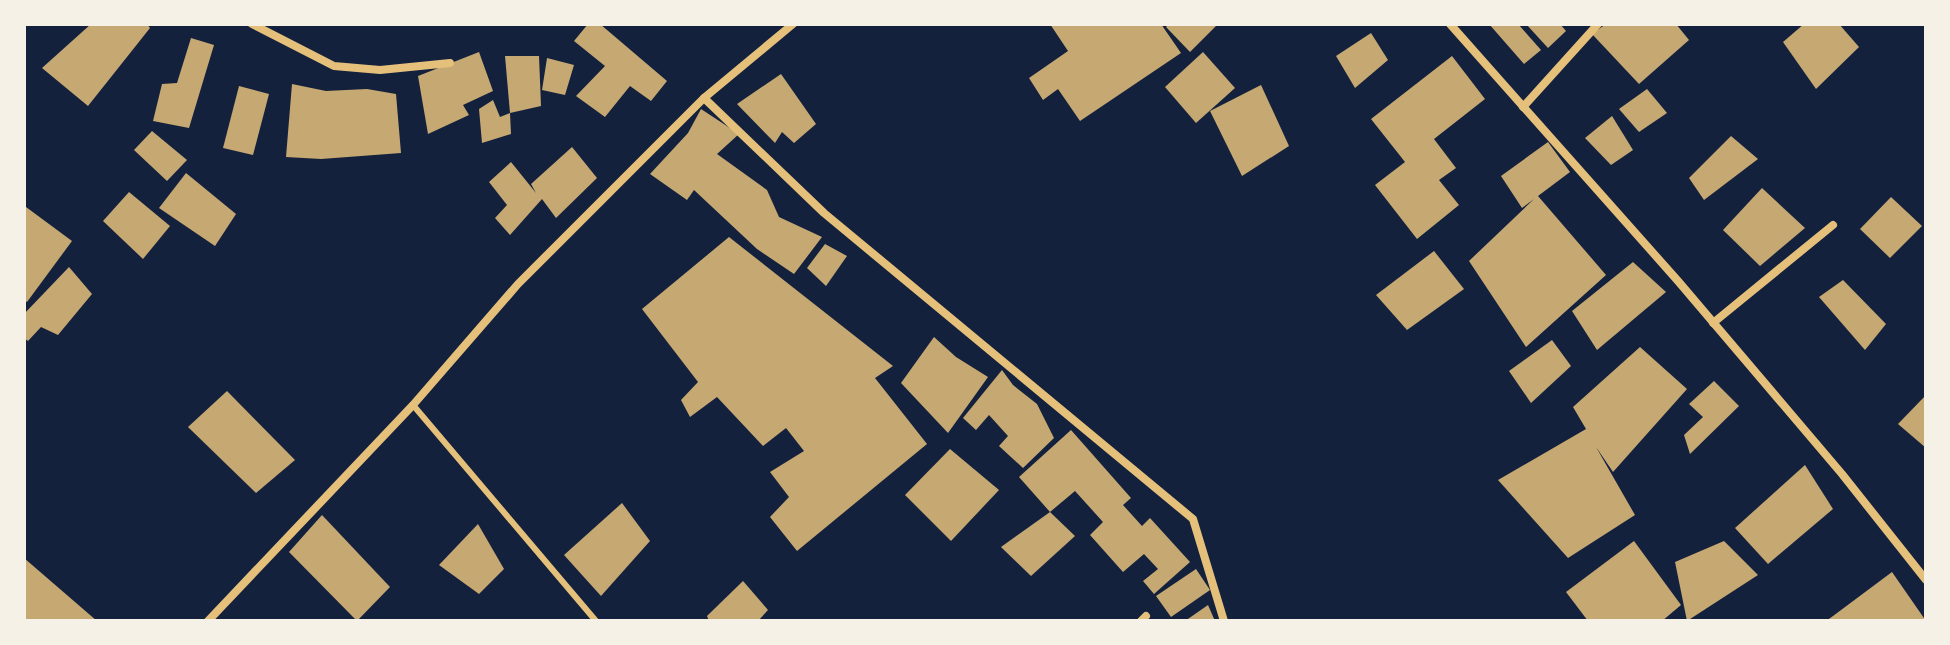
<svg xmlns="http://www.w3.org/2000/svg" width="1950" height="645" font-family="Quicksand,sans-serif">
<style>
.building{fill:#c6a872}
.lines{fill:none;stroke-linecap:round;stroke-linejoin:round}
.service{stroke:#e5c07b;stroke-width:6}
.minor{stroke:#e5c07b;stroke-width:8}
</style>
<rect width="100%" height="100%" fill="#14213d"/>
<!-- building -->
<g class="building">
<path d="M91,24H147L150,28L88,106L42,68Z"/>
<path d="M588,24H600L667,81L651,101L630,86L605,117L576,96L605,66L574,41Z"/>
<path d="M1050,24H1161L1181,53L1080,121L1058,89L1043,100L1029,78L1068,51Z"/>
<path d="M1169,24H1218L1190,52L1166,27Z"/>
<path d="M1489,24H1518L1541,50L1524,64Z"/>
<path d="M1526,24H1560L1566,31L1548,48Z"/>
<path d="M1606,24H1676L1689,40L1639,84L1592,34Z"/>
<path d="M1804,24H1839L1859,47L1816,89L1783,42Z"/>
<path d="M1371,33L1388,60L1355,88L1336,56Z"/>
<path d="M191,38L214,45L189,128L153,121L162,84L177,83Z"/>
<path d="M479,52L493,91L463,105L469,115L428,134L418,76Z"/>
<path d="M1203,52L1235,88L1196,123L1165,87Z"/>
<path d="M505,56H539L541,106L510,113Z"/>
<path d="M1452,56L1485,99L1434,139L1456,168L1439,180L1459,205L1417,239L1375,185L1405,162L1371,119Z"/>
<path d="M547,58L574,65L565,95L542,90Z"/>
<path d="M781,74L816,124L794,143L782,132L775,143L737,104Z"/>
<path d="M292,84L326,91L367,89L396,94L401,153L321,159L286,157Z"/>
<path d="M1261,85L1289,146L1242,176L1210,111Z"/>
<path d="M239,86L269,94L253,155L223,148Z"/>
<path d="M1647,89L1667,113L1639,132L1619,109Z"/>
<path d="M493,100L500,117L510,113L511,134L482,143L479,109Z"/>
<path d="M701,109L739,134L717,154L767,190L779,217L822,237L794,274L757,249L694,190L687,200L650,174L688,133Z"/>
<path d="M1612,116L1633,150L1611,165L1585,138Z"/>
<path d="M152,131L187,160L167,181L134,150Z"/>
<path d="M1731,136L1758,159L1704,200L1689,178Z"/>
<path d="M1548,142L1570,172L1538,196L1606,275L1526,347L1469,261L1534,199L1522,208L1501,176Z"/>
<path d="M572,147L597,178L556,218L542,199L510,235L495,218L507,205L489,182L511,162L536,193L531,184Z"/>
<path d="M186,173L236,214L215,246L159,208Z"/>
<path d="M1762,188L1805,228L1760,266L1723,230Z"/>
<path d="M129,192L170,226L143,259L103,221Z"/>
<path d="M1891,197L1922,226L1890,258L1860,229Z"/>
<path d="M26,207L72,241L27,302L24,300Z"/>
<path d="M729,237L893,366L875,378L927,444L797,551L770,517L789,497L770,472L804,451L786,428L763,446L717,397L690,417L681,400L698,382L642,309Z"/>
<path d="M825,244L847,256L826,286L807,268Z"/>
<path d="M1434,251L1464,289L1407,330L1376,295Z"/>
<path d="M1633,262L1666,292L1597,350L1572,311Z"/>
<path d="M69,267L92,294L58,335L41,327L28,341L24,338V314Z"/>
<path d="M1843,280L1886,324L1865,350L1819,297Z"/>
<path d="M934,337L956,357L988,377L948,433L901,383Z"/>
<path d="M1552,340L1571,366L1531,403L1509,371Z"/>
<path d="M1640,347L1687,389L1613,472L1596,447L1635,515L1568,558L1498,480L1586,429L1573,407Z"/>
<path d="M1002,370L1013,385L1037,404L1054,438L1023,468L999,446L1008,436L989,415L976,430L963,418Z"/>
<path d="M1714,381L1739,406L1690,454L1684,435L1703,417L1689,404Z"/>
<path d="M227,391L295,460L256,493L188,427Z"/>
<path d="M1926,395V448L1898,424Z"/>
<path d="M1071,430L1131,498L1123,505L1142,526L1150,518L1190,562L1154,594L1143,581L1158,569L1144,554L1123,572L1090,535L1103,522L1075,491L1050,512L1019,477Z"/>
<path d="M950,449L999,490L951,541L905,495Z"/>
<path d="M1805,465L1833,509L1768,564L1735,528Z"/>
<path d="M622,503L650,541L601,596L564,555Z"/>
<path d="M1050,512L1075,536L1031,576L1001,547Z"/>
<path d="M322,515L390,587L357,621L289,552Z"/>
<path d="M478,524L504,569L479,594L439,565Z"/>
<path d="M1634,541L1681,605L1662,621H1588L1566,592Z"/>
<path d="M1724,541L1758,575L1687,621L1675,562Z"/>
<path d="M24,558L97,621H24Z"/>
<path d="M1196,569L1210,590L1171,617L1156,596Z"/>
<path d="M1892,572L1926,621H1826L1833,616Z"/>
<path d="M743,581L768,610L758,621H709L707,616Z"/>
<path d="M1208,605L1215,621H1185Z"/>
</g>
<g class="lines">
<!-- service -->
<path class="service" d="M413,405L596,621"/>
<!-- minor -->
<g class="minor">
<path d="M252,24L334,66L380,70L450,63"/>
<path d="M1450,24L1678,281L1842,474L1926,580"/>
<path d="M704,98L824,213L1193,519L1224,621"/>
<path d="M1523,107L1598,24"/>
<path d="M1713,323L1833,225"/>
<path d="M208,621L413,405L518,284L704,98L793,24"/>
<path d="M1141,621L1146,616"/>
</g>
</g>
<!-- border -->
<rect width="1950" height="645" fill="none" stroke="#f6f1e7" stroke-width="52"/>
</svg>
